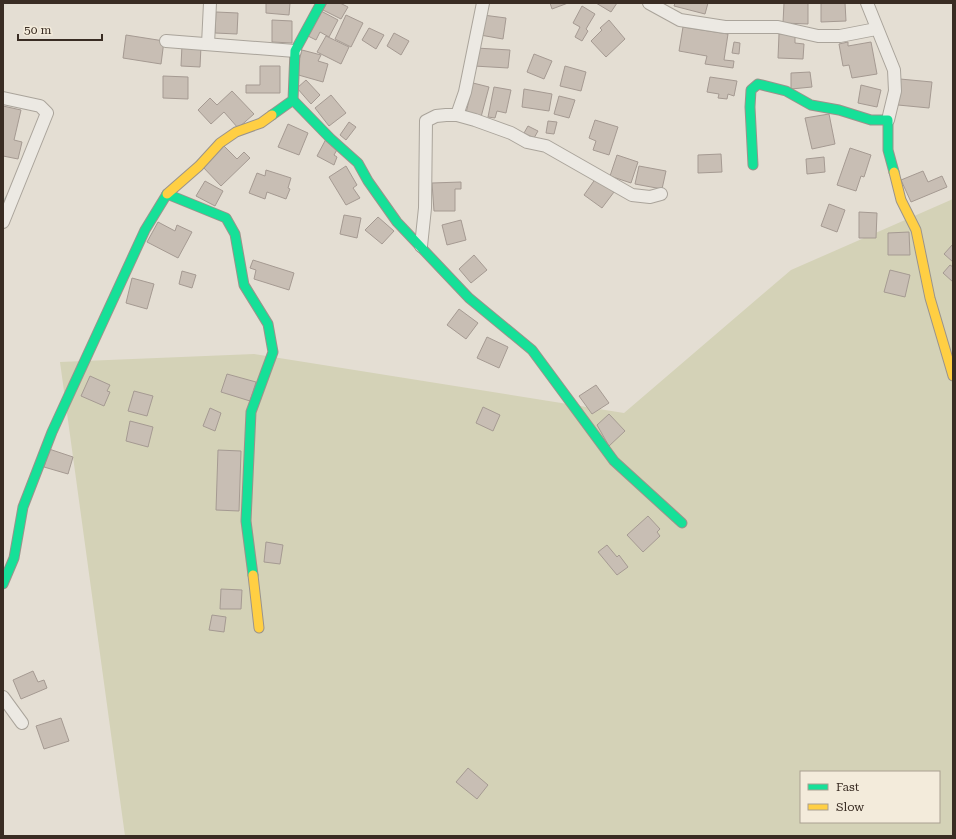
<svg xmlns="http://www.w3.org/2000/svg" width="956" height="839" font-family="'Roboto Serif',serif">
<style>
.green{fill:#d4d2b7;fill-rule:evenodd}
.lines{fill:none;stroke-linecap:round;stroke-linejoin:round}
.stream{stroke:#bccac1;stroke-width:3.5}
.building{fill:#c8beb4;stroke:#a59a92}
.street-casing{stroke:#aaa49b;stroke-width:14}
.fast-casing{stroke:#9a938b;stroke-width:11}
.slow-casing{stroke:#9a938b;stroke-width:11}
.street{stroke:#ece9e3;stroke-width:12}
.fast{stroke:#16e098;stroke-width:9}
.slow{stroke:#ffcf43;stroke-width:9}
</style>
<rect width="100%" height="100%" fill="#e4ded3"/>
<!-- green -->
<path class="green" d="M953,199V836H125L60,362L254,354L624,413L791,270ZM801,772H939V822H801Z"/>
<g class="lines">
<!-- stream -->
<path class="stream" d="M3,204L8,196"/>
</g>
<!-- building -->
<g class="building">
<path d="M266,3H290L289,15L266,13Z"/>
<path d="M327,3H340L348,7L341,19L323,10Z"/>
<path d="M550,3H568L552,9Z"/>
<path d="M596,3H617L611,12Z"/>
<path d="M675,3H708L705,14L674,6Z"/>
<path d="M784,3H808V24L783,23Z"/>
<path d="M821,3H845L846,21L821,22Z"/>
<path d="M582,6L595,14L586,29L588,31L582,41L575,37L580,27L573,23Z"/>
<path d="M321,11L338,20L329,37L320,32L316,40L308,36Z"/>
<path d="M216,12L238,13L237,34L215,33Z"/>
<path d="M346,15L363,23L351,47L335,39Z"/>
<path d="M483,15L506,18L503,39L480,35Z"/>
<path d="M272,20L292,21V43L272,42Z"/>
<path d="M609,20L625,39L606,57L591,41L602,30L600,28Z"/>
<path d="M683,27L728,34L724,60L734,61L733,68L705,64L707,56L679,51Z"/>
<path d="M369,28L384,35L376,49L362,40Z"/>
<path d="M394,33L409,41L401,55L387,46Z"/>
<path d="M779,34H795V43L804,44L803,59L778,58Z"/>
<path d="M126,35L164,41L161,64L123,58Z"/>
<path d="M326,36L349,47L341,64L317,52Z"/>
<path d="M734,42L740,43L739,54L732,53Z"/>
<path d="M848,42V46L871,42L877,74L852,78L849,65L843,66L839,44Z"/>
<path d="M182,45L201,46L200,67L181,66Z"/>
<path d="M476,48L510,50L508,68L474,66Z"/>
<path d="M302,50L321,55L318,61L328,64L323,82L295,74Z"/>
<path d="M534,54L552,61L544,79L527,72Z"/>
<path d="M260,66H280V93H246V85H260Z"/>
<path d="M565,66L586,72L581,91L560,86Z"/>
<path d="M810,72L812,87L791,89V73Z"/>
<path d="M163,76L188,77V99L163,98Z"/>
<path d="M710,77L737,81L734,96L728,94L727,99L718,98L719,94L707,92Z"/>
<path d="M900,79L932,82L929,108L898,105Z"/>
<path d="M306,80L320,95L311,104L297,88Z"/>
<path d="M473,83L489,87L481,117L466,113Z"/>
<path d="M861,85L881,90L877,107L858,103Z"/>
<path d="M494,87L511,90L506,113L497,111L495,118L488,117Z"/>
<path d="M524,89L552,94L549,111L522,107Z"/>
<path d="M232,91L254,114L238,128L224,112L211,124L198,110L210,98L217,105Z"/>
<path d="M331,95L346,113L329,126L315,108Z"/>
<path d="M559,96L575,100L569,118L554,114Z"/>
<path d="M3,106L21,110L14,140L22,142L18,159L3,156Z"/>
<path d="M829,114L835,144L812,149L805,118Z"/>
<path d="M595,120L618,127L609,155L593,150L596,141L589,138Z"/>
<path d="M548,121L557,122L554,134L546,133Z"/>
<path d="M349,122L356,127L346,140L340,135Z"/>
<path d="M288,124L308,133L299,155L278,147Z"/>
<path d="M528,126L538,131L534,138L524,133Z"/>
<path d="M326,139L339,146L334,155L337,157L334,165L317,156Z"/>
<path d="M223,145L237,159L244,152L250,158L221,186L202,166Z"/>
<path d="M850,148L871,155L864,177L861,176L856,191L837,185Z"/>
<path d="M721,154L722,172L698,173V155Z"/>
<path d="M617,155L638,162L631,183L610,176Z"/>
<path d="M824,157L825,172L807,174L806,159Z"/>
<path d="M346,166L357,185L353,188L360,198L346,205L329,177Z"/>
<path d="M639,166L666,171L662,189L635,184Z"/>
<path d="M266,170L291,178L288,188L290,189L286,199L267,192L265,199L249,193L257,173L265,176Z"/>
<path d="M923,171L928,182L942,176L947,187L911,202L901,180Z"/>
<path d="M596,178L614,192L602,208L584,195Z"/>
<path d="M205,181L223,191L215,206L196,196Z"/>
<path d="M461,182V189H455V211H434L432,183Z"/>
<path d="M829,204L845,210L837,232L821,226Z"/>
<path d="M859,212L877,213L876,238H859Z"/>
<path d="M344,215L361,218L357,238L340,234Z"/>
<path d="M378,217L394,231L382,244L365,230Z"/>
<path d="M461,220L466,240L447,245L442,225Z"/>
<path d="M158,222L175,231L177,225L192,232L178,258L147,242Z"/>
<path d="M909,232L910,255H888V233Z"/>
<path d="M953,244V262L944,254Z"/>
<path d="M474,255L487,270L471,283L459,269Z"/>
<path d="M253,260L294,273L289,290L254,279L256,270L250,268Z"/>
<path d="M950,265L953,267V282L943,273Z"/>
<path d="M890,270L910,275L905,297L884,292Z"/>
<path d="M182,271L196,275L192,288L179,284Z"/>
<path d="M132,278L154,284L147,309L126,303Z"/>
<path d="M459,309L478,323L466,339L447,325Z"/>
<path d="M487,337L508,347L499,368L477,358Z"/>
<path d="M227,374L256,382L250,401L221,392Z"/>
<path d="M90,376L110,385L107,391L110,392L104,406L81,396Z"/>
<path d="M596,385L609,403L592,414L579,396Z"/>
<path d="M134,391L153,396L147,416L128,411Z"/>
<path d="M483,407L500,415L493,431L476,423Z"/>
<path d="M210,408L221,413L215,431L203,426Z"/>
<path d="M609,414L625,431L609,446L597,425Z"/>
<path d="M130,421L153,427L148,447L126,441Z"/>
<path d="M49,449L73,457L68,474L44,467Z"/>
<path d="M218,450L241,451L239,511L216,510Z"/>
<path d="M648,516L660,529L657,532L660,536L643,552L627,535Z"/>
<path d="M266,542L283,545L280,564L264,562Z"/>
<path d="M607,545L617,557L619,555L628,567L617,575L598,552Z"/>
<path d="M221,589L242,590L241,609H220Z"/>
<path d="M212,615L226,617L224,632L209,630Z"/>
<path d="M33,671L38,682L44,680L47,688L21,699L13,680Z"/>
<path d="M61,718L69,741L44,749L36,726Z"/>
<path d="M468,768L488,785L477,799L456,782Z"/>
</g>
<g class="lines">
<!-- street casing -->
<g class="street-casing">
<g id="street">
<path d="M649,3L680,20L725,27H778L818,36H840L876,29"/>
<path d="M867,3L894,70L895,91L888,120"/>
<path d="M166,41L295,51"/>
<path d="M208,44L210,3"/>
<path d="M3,98L40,106L47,113L3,222"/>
<path d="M457,115L465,92L483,3"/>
<path d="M421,246L425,208L426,121L436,116L446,115H457L475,120L511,133L527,142L546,146L632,195L650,197L661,194"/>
<path d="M3,697L22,723"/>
</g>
</g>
<!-- fast casing -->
<g class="fast-casing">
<g id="fast">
<path d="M293,100L330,138L358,163L368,181L397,222L469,298L532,350L614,461L682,523"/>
<path d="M272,115L293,100L295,51L321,3"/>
<path d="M753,165L750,107L751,90L758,84L786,91L811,105L839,110L871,120H888V150L894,172"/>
<path d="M167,194L226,218L235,234L244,285L268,324L273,352L251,412L246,521L253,575"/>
<path d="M3,584L14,558L23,507L52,432L145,230L167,194"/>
</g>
</g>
<!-- slow casing -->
<g class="slow-casing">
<g id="slow">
<path d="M894,172L901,200L916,230L930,298L953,376"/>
<path d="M167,194L199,166L220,143L236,132L261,123L272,115"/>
<path d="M253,575L259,628"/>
</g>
</g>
<!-- street -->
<use href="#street" class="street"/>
<!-- fast -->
<use href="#fast" class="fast"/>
<!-- slow -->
<use href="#slow" class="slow"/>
</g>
<!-- border -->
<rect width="956" height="839" fill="none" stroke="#392c23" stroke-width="8"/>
<!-- legend -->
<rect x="800" y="771" width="140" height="52" fill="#f3ebdb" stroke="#a99f91"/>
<rect x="808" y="784" width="20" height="6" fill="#16e098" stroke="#a99f91"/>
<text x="836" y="791" font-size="12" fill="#392c23">Fast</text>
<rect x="808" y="804" width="20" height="6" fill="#ffcf43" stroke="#a99f91"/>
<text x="836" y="811" font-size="12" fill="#392c23">Slow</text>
<!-- scale -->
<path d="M18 34v6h84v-6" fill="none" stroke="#392c23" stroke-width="2"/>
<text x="24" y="34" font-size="12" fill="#392c23" stroke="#f3ebdb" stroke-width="3" paint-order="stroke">50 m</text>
</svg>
